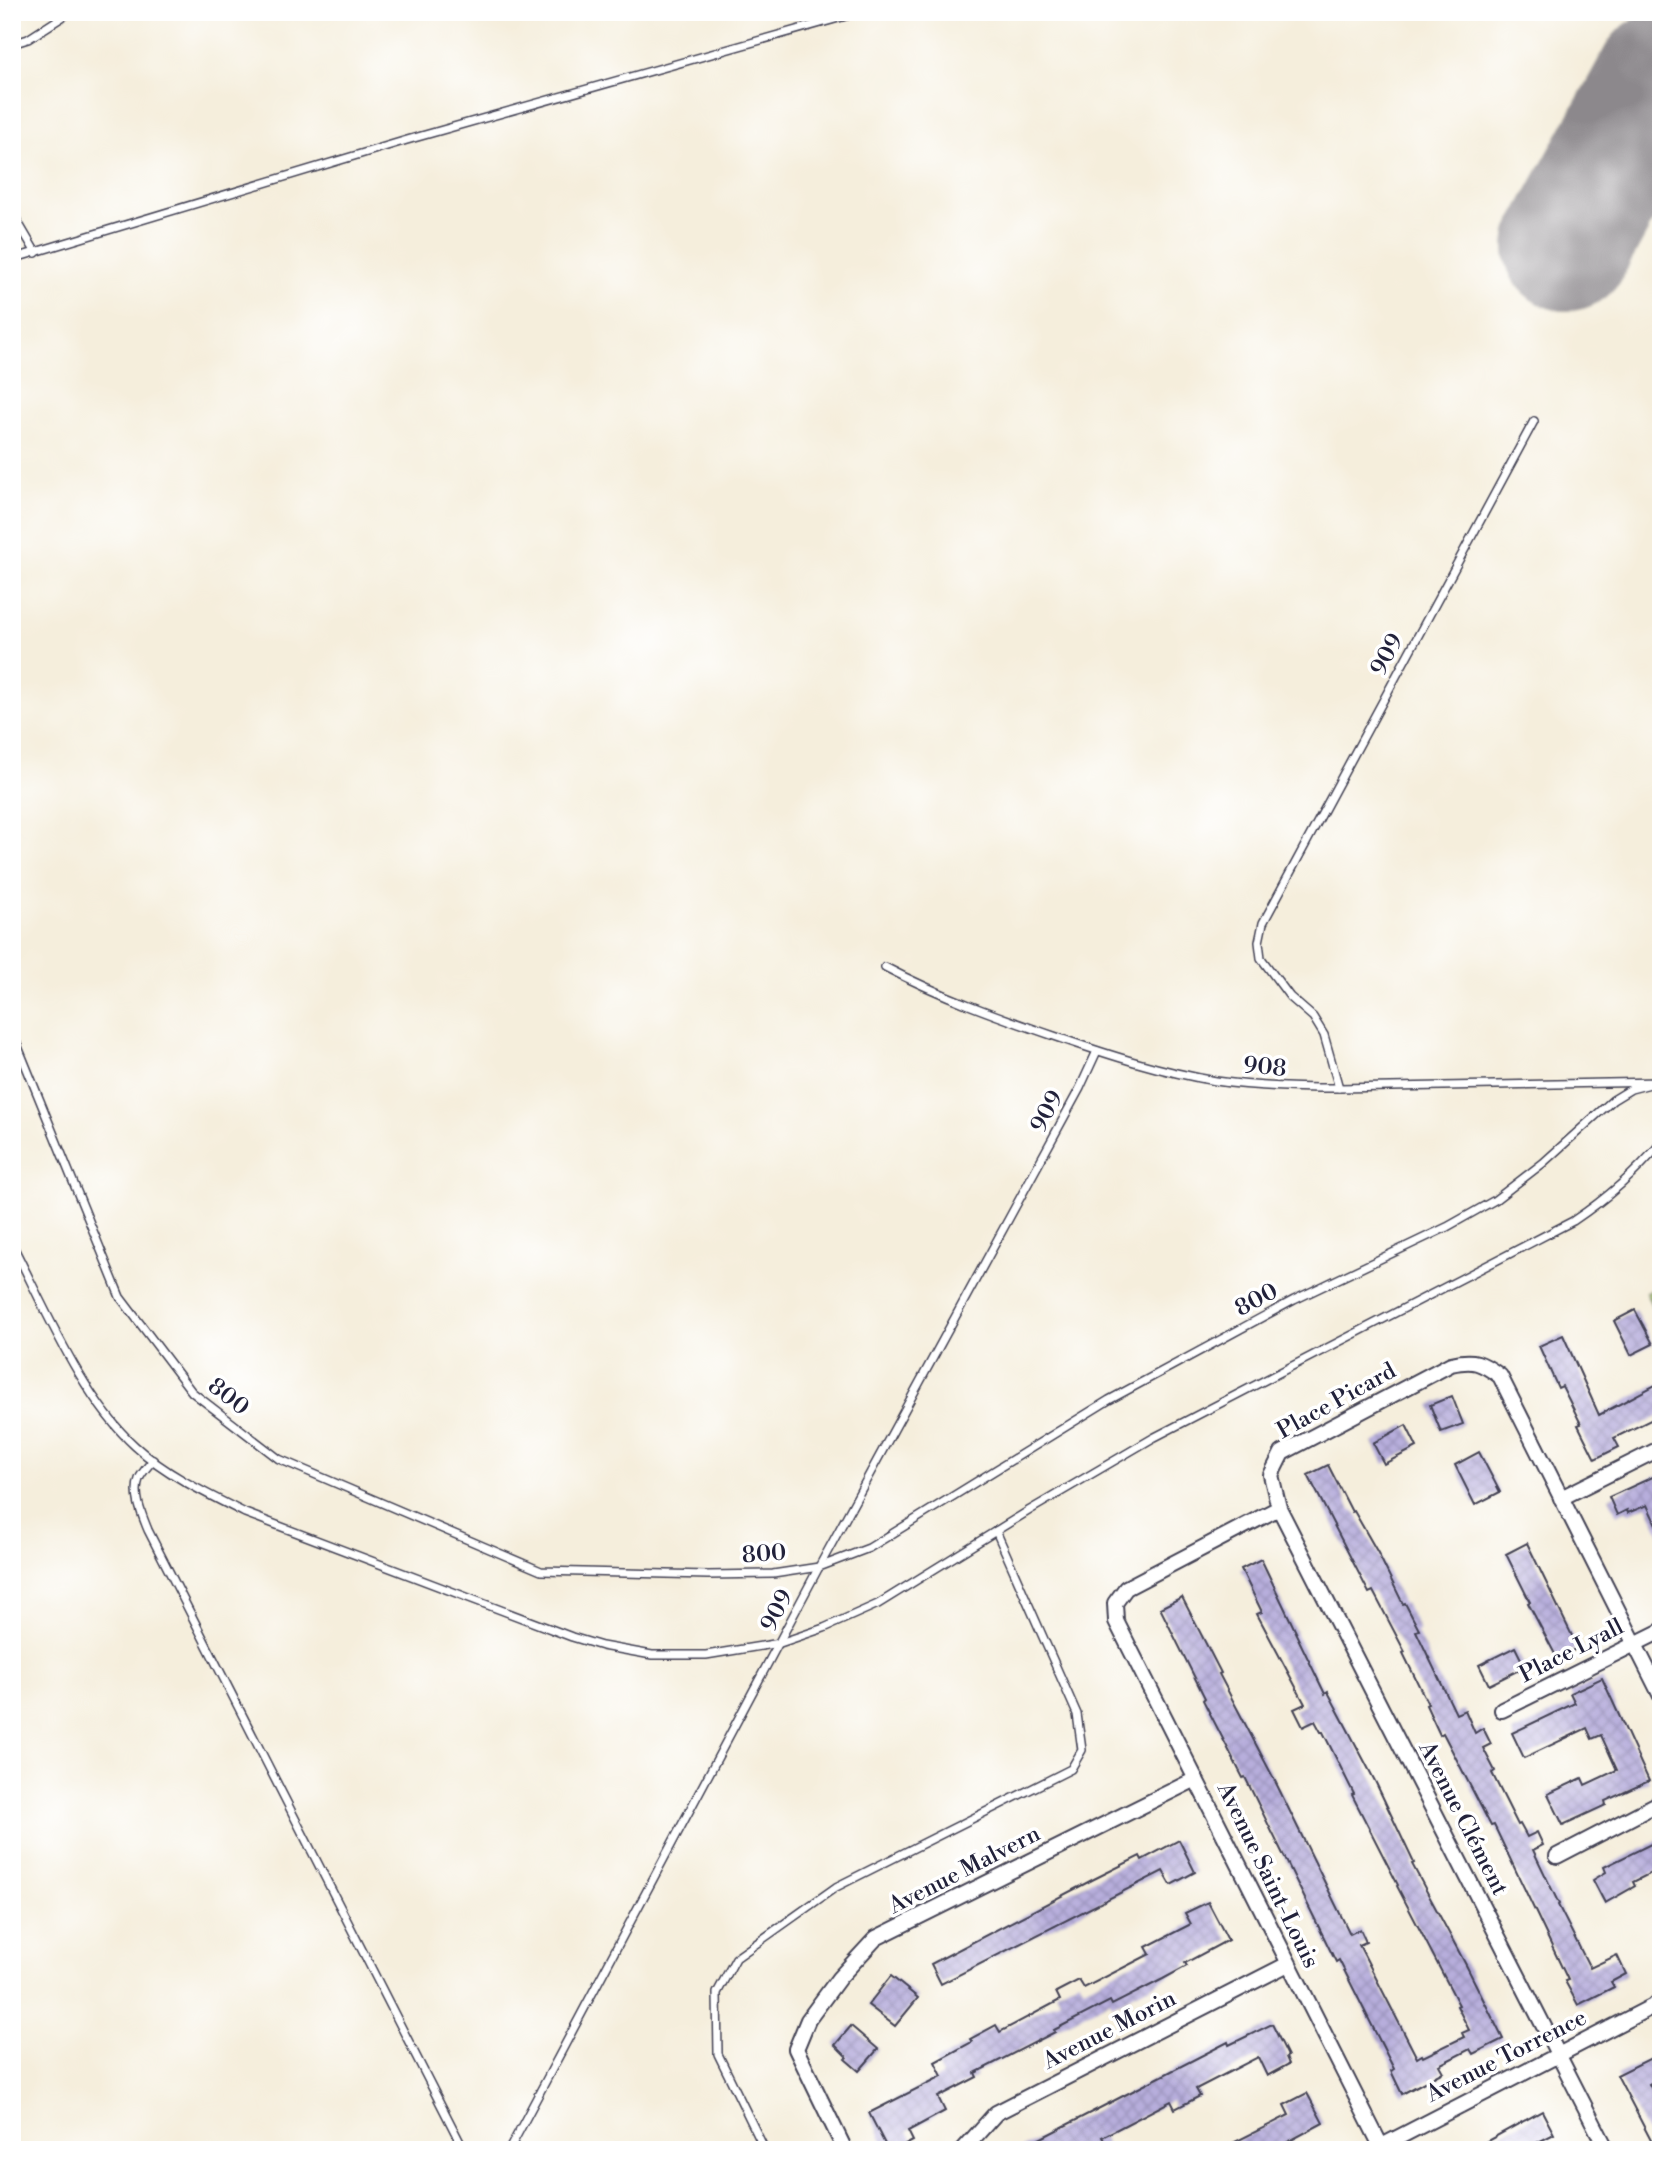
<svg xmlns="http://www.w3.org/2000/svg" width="1673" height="2162" font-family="'Libre Bodoni',serif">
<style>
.park{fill:url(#park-crowns);stroke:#6b7a5a;stroke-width:2}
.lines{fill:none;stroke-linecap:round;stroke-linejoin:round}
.runway{stroke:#8c888c;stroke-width:126}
.building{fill:url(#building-cross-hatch)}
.service-casing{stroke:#424153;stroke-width:10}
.minor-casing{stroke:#424153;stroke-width:18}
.service{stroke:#fff;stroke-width:7}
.minor{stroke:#fff;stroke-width:14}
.labels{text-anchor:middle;stroke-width:7;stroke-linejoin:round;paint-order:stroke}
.street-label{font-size:23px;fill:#22223b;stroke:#fff}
</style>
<defs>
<pattern id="park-crowns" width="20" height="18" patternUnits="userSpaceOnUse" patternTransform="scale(1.75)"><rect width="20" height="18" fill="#b4d178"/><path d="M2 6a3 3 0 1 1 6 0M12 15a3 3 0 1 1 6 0" fill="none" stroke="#9ab369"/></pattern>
<pattern id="building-cross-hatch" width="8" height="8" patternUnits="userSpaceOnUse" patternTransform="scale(1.75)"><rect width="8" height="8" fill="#b7aedc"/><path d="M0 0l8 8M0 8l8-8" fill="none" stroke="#9d95be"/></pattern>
</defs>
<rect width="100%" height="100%" fill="#fff"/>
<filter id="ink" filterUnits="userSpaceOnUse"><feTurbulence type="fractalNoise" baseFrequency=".0143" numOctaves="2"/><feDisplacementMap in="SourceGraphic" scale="14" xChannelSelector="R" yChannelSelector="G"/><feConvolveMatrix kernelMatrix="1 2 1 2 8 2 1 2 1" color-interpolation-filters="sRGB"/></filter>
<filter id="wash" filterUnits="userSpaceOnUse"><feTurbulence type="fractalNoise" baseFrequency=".00686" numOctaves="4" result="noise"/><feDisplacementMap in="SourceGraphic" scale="28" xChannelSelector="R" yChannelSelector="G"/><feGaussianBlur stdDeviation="1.57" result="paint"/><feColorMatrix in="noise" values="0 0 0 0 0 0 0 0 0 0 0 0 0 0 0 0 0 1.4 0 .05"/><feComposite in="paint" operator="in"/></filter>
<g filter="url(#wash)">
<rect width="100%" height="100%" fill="#f5eedc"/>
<!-- park -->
<path class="park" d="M1661,1286V1323L1646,1293Z"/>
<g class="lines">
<!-- runway -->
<path class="runway" d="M1567,248L1661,76"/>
</g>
<g id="blocks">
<!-- building -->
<g class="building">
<path d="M1635,1310L1653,1344L1631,1355L1614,1321Z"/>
<path d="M1563,1335L1599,1415L1657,1384L1661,1392V1415L1614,1438L1619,1447L1595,1459L1578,1425L1581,1424L1562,1386L1558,1388L1539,1346Z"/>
<path d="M1452,1396L1463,1424L1441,1432L1430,1405Z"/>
<path d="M1406,1425L1417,1447L1384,1464L1373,1443Z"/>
<path d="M1479,1452L1500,1492L1475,1505L1455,1465Z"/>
<path d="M1328,1465L1352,1512L1354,1511L1378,1553L1403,1604L1405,1603L1419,1630L1416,1631L1456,1714L1465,1710L1475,1733L1483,1728L1491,1744L1483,1748L1495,1771L1492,1773L1518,1825L1520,1824L1527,1837L1537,1832L1543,1845L1533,1850L1559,1904L1558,1905L1590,1968L1617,1955L1626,1974L1611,1982L1614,1987L1578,2005L1565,1981L1568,1980L1494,1825L1491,1826L1443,1733L1440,1735L1426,1705L1428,1704L1403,1653L1405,1652L1373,1591L1369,1593L1308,1475Z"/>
<path d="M1657,1475L1661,1484V1535L1647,1505L1628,1513L1627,1510L1617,1515L1609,1497Z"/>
<path d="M1527,1543L1578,1648L1557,1658L1528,1603L1530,1602L1506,1554Z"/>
<path d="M1261,1559L1296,1632H1295L1325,1694L1328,1692L1376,1783L1414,1863L1412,1864L1466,1965L1503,2039L1473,2054L1470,2049L1439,2065L1443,2072L1402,2094L1391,2071L1394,2069L1339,1960L1336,1962L1245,1777L1243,1778L1203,1700L1205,1698L1160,1608L1182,1597L1221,1673L1219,1674L1274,1779L1350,1934L1360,1929L1366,1942L1359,1945L1417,2058L1422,2055L1423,2057L1464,2037L1462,2033L1469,2030L1457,2006L1459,2005L1397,1886L1398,1885L1352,1795L1354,1794L1323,1732H1321L1315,1721L1303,1727L1294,1709L1305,1704L1257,1614L1262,1612L1241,1569Z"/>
<path d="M1515,1647L1525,1667L1489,1685L1479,1665Z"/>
<path d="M1602,1678L1649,1781L1605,1801L1606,1805L1563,1825L1548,1794L1582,1778L1585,1785L1617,1770L1601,1735L1592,1739L1587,1728L1524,1758L1512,1733L1575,1703L1570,1693Z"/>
<path d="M1661,1839V1868L1633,1882L1635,1886L1605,1903L1593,1880L1606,1872L1604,1867Z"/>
<path d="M1179,1840L1195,1872L1171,1885L1163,1871L941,1984L931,1964L1094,1879L1140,1856L1142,1860Z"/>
<path d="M1208,1902L1228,1940L1185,1963L1187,1966L1163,1979L1112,2005L1110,2001L1054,2030L1055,2032L975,2073L977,2077L938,2097L945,2111L908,2131L913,2141L896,2150H888L869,2113L942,2076L935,2062L972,2042L970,2039L996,2025L1000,2032L1060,2000L1056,1992L1079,1980L1084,1988L1150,1954L1146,1947L1191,1924L1185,1913Z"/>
<path d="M891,1976L918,1998L895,2026L868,2005Z"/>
<path d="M1272,2024L1288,2056L1286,2057L1289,2064L1267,2076L1258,2057L1196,2089L1200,2096L1175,2109L1171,2101L1102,2137L1106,2144L1095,2150H1018L1228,2042L1229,2045Z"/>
<path d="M851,2026L878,2049L859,2071L845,2059L847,2057L835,2045Z"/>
<path d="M1661,2053V2078L1649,2084L1661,2107V2150H1656L1617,2075Z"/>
<path d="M1307,2093L1323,2123L1280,2146L1283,2150H1219L1289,2115L1284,2105Z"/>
<path d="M1542,2111L1554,2134L1523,2150H1471Z"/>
</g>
</g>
</g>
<g filter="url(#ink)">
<use href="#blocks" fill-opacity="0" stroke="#424153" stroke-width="2"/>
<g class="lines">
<!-- service casing -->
<g class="service-casing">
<g id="service">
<path d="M12,44L28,39L70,12"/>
<path d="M12,212L36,253"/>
<path d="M12,259L407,140L860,12"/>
<path d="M885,967C940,996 999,1017 1057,1037C1109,1055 1162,1072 1216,1081C1257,1087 1298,1088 1339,1088L1661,1082"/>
<path d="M12,1032L120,1297L192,1392L279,1459L541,1571L708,1575L773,1574L819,1567L869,1548L1109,1400L1294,1300L1447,1227L1495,1200L1543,1163L1613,1100L1631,1089L1654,1083"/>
<path d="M1339,1088L1324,1035L1313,1017L1290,997L1261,958L1259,942L1263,923L1534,421"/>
<path d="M12,1244C45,1308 82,1398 135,1446C167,1475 207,1494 245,1513L572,1637L602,1646L652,1655H706L780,1643L824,1628L878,1604L1030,1510L1153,1438L1573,1221C1606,1199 1635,1174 1661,1143"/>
<path d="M153,1460C149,1465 142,1472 139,1479C133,1495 142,1515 148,1530L464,2150"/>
<path d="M509,2150L819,1567L1080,1088L1097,1051"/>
<path d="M765,2150L718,2054L717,1993L736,1958L836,1887L1071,1769L1082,1750L1077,1714L996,1531"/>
</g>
</g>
<!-- minor casing -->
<g class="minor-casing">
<g id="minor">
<path d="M1561,1498L1661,1448"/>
<path d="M1279,1508L1126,1588L1115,1603L1116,1621L1383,2150"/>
<path d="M1502,1710L1661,1631"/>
<path d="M1557,1856L1661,1802"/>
<path d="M845,2150L796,2049L808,2020L839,1978L876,1938L1196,1779"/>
<path d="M963,2150L996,2113L1288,1964"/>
<path d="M1374,2150L1661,2002"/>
<path d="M1607,2150L1279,1508L1271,1475L1282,1453L1451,1364C1474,1359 1481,1362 1500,1376L1661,1696"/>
</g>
</g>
<!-- service -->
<use href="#service" class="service"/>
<!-- minor -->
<use href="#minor" class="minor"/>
</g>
</g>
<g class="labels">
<!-- street labels -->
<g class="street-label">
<text transform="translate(1386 654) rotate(-62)" y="8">909</text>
<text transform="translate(1265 1066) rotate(5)" y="8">908</text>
<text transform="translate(1046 1111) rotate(-62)" y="8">909</text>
<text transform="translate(1256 1299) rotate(-28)" y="8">800</text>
<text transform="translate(229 1396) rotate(38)" y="8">800</text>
<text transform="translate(1336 1400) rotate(-29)" y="8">Place Picard</text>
<text transform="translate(764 1553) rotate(-4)" y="8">800</text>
<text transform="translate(776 1610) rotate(-63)" y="8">909</text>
<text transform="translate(1571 1650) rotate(-27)" y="8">Place Lyall</text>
<text transform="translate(1464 1818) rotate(63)" y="8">Avenue Clément</text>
<text transform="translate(964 1869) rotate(-27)" y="8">Avenue Malvern</text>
<text transform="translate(1269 1875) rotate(64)" y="8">Avenue Saint-Louis</text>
<text transform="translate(1109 2029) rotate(-27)" y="8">Avenue Morin</text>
<text transform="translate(1506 2055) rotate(-27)" y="8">Avenue Torrence</text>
</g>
</g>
<!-- margin -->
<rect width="1673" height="2162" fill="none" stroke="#fff" stroke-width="42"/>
</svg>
